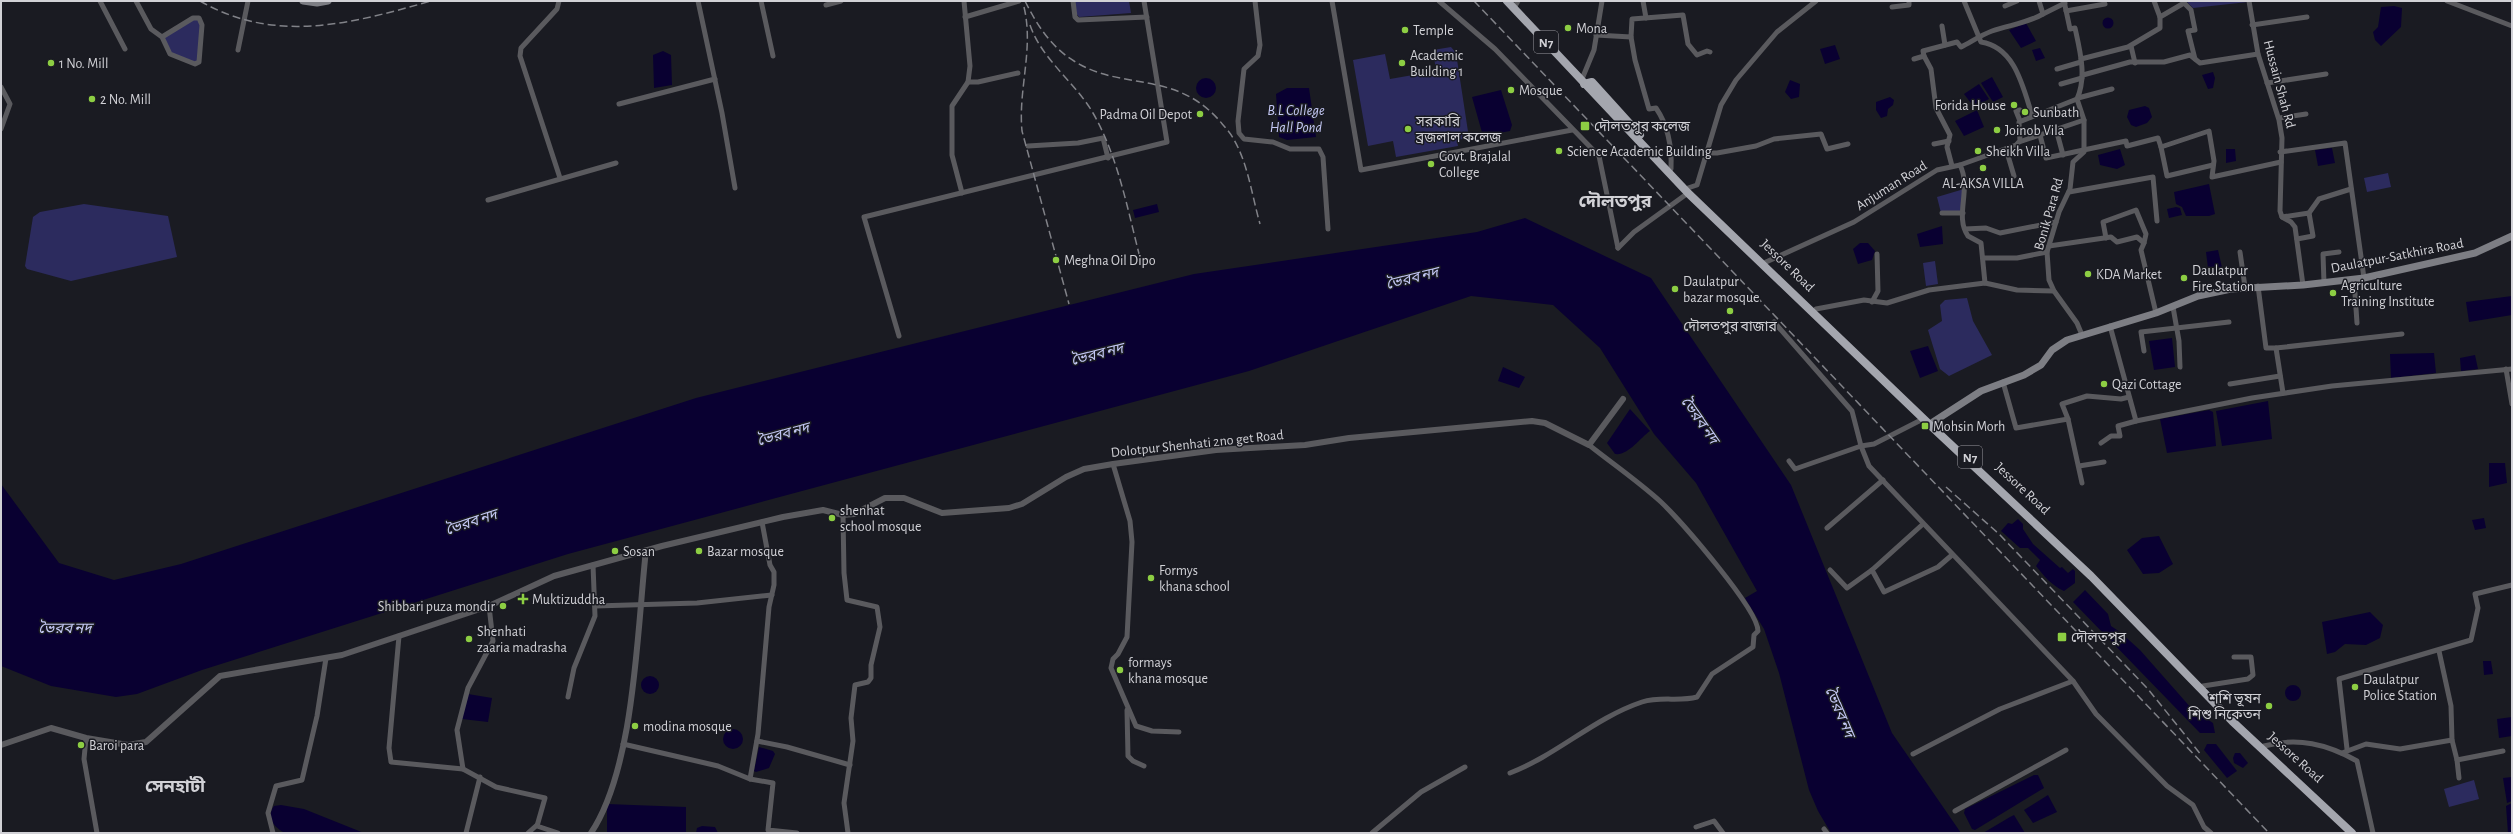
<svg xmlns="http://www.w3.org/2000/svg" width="2513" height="834" font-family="'Alegreya Sans','Noto Sans Bengali',sans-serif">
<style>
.green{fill:#2c2b5e}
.water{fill:#090031}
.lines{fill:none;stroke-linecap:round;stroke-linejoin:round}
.minor{stroke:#5a5a5e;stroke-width:5}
.tertiary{stroke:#5a5a5e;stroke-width:6}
.secondary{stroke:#7d7e84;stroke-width:7}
.trunk{stroke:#a4a6ae;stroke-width:8}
.rail{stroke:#818288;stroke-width:1.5;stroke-dasharray:8 4;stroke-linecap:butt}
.poi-dot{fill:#8dce43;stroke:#1a1b22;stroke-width:1.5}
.labels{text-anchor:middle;stroke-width:3;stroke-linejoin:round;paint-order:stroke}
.shield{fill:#1a1b22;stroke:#9a9aa0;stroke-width:1}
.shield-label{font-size:13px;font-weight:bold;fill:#d1d1d6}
.poi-label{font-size:14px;fill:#d1d1d6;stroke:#1a1b22;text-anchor:start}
.street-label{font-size:14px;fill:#d1d1d6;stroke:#1a1b22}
.water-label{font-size:15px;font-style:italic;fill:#c4c8f4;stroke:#1a1b22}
.district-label{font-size:18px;font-weight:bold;fill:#d1d1d6;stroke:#1a1b22}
</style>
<rect width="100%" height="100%" fill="#1a1b22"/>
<!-- green -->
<g class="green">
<path d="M1074,1H1129L1131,13L1079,17L1076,13Z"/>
<path d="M2186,1H2248V2L2193,8Z"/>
<path d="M193,18L201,21L198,63L172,55L162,37Z"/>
<path d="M1451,47L1456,53L1469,138L1457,140L1458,146L1396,157L1393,141L1368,146L1353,60L1385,54L1390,79L1436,71L1433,50Z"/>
<path d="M2388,173L2391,187L2367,192L2364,178Z"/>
<path d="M1964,189L1962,212L1941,213L1937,197Z"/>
<path d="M84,204L168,216L177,257L71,281L27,269L25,266L33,217L40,212Z"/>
<path d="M1935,261L1938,284L1926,286L1923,263Z"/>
<path d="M1967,298L1973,321L1992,355L1949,376L1940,369L1928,330L1942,321L1940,305L1945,300Z"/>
<path d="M2474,780L2479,799L2449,807L2444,789Z"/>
</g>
<!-- water -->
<g class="water">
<path d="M2394,6L2402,8L2401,27L2381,46L2375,40L2373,32L2378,27L2381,7Z"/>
<circle cx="2108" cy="23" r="5.5"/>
<path d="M2026,23L2036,41L2021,48L2009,30Z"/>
<path d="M1835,45L1840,59L1825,64L1820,49Z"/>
<path d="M2040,48L2045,58L2036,61L2032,50Z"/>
<path d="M663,51L671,55L672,85L654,88L653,55Z"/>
<path d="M2213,72L2215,78L2213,88L2208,89L2202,75Z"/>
<path d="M1992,77L2003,97L1993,102L1981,83Z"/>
<circle cx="1206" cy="88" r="10"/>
<path d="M1790,80L1800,84L1799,97L1791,99L1785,92Z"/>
<path d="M1979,84L1989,99L1974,107L1964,94Z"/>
<path d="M1287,88H1309L1316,137L1287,140L1279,137L1276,94Z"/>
<path d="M1501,90L1512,125L1510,131L1483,136L1472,97Z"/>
<path d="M1890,97L1894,100L1893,105L1888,109L1887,116L1881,118L1876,110V102Z"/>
<path d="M2145,106L2149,108L2152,117L2147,123L2136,127L2131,125L2127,117L2129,110Z"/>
<path d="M1977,110L1984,127L1964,136L1955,121Z"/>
<path d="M2332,148L2335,163L2318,166L2315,150Z"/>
<path d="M2120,149L2125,165L2117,169L2100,165L2098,155Z"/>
<path d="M2226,149H2235L2236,161L2226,163Z"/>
<path d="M2209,184L2215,214L2209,216H2186L2182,207L2176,204L2174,192Z"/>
<path d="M1157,204L1159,212L1135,218L1133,210Z"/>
<path d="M2176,207L2180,208L2182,215L2169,218L2167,209Z"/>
<path d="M1525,218L1651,278L1791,485L1892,733L1961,833H1831L1818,811L1809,790L1779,673L1764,629L1745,598L1757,591L1696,483L1654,434L1600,348L1553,305L1471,296L1249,371L568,554L202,670L137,694L116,697L51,686L1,666V484L59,563L114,580L181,564L696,398L1194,274L1477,232Z"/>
<path d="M1942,226L1943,244L1920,247L1917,234Z"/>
<path d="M1860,243H1868L1875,251L1872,260L1858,264L1853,249Z"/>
<path d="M2218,250L2223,272L2209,276L2206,252Z"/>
<path d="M2512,296V315L2469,322L2466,302Z"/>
<path d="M2172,338L2175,367L2154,370L2149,341Z"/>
<path d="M1928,346L1938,371L1920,378L1910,351Z"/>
<path d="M2434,353L2436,373L2391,378L2390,354Z"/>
<path d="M2475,355L2478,369L2461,371L2460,358Z"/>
<path d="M1503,367L1525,377L1519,388L1498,381Z"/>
<path d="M2268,401L2272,439L2222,446L2216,411Z"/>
<path d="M1630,409L1650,431C1640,438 1628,456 1615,454L1607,443Z"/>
<path d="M2209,410L2213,412L2216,446L2167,453L2160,419Z"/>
<path d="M2489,463H2505L2507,483L2489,487Z"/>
<path d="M2484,518L2486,528L2475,530L2472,520Z"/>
<path d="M2018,519L2023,524V529L2033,544L2060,568L2062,567L2068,573L2073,569L2075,571V583L2064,591C2051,585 2045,577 2036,566L2040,560L2028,548H2020L2001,531L2008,523L2012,524Z"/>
<path d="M2159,536L2173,564L2159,573L2143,574L2127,550L2142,538Z"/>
<path d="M2085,590L2108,614L2111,626L2120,632L2140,650L2192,709L2213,723L2215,733H2200L2073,602Z"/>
<path d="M2370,612L2383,625L2380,638L2366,645L2345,644L2335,652L2327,654L2322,622Z"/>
<path d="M2483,661H2491L2493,674L2484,675Z"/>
<circle cx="650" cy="685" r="9"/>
<circle cx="2293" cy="693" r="8"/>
<path d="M468,694L492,698L488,722L462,719Z"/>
<path d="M2512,717V736L2499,738L2497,719Z"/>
<circle cx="733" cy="739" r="10"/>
<path d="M2207,744H2216L2237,771L2227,778L2204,750Z"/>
<path d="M759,747L773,751L775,754L769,768L756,772L754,771Z"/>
<path d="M2235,753H2240L2248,763L2243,768L2234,763L2233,758Z"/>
<path d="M2034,775H2038L2044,788L1975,830L1972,829L1964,813L1965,809Z"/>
<path d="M2512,777V801L2507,803L2503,778Z"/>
<path d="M2048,795L2057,812L2033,823L2024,810Z"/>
<path d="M2512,803V833H2508L2506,806Z"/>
<path d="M607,804L686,807V833H607Z"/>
<path d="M281,805L304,809L364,833H285C275,828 265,818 274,806Z"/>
<path d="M2014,815L2025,833H1983L2010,817Z"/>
<path d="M702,826L715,827L718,833H696L697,828Z"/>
</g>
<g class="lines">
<!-- minor -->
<g class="minor">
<path d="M100,1L125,49"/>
<path d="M136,1L151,29L162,37L170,54L195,64L199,62L202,25L199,18H193L162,37"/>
<path d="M559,1L557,9L521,48L520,56L560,178"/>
<path d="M698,1L722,113L735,188"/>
<path d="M761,1L773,56"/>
<path d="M1073,1L1075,17L1078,20L1147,17"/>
<path d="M1255,1L1260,45L1258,56L1244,69L1238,121L1239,133L1244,139L1273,142L1290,149H1319L1323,157L1328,229"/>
<path d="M1332,1L1361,170L1572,130"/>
<path d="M1439,1L1495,49L1599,156L1618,248"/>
<path d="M1643,1L1646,18"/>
<path d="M1964,1L1981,42C2015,47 2023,87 2032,115"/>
<path d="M2064,1L2070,29L2075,28C2080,51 2087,77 2077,99"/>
<path d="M2154,1L2160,17"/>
<path d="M2249,1L2258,54L2279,120L2282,138L2280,211L2282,217L2291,222L2295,227L2303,285"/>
<path d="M2447,1L2512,26"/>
<path d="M2184,3L2191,10L2195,30L2188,31L2195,59"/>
<path d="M826,5L841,1"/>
<path d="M2005,6L2017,1"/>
<path d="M1892,7L1909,5V1"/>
<path d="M1514,8L1518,1"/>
<path d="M2066,11L2105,4"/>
<path d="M2043,14L2065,3"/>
<path d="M965,17L1019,1"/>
<path d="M2252,25L2307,17"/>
<path d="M1942,26L1945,45"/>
<path d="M1596,35L1631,37L1632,19L1683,15L1688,44L1697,55L1707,51L1710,52"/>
<path d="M1631,37L1635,60L1649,109L1656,108C1669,127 1672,147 1671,169"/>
<path d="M2131,46L2135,63"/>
<path d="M238,50L248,1"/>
<path d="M1924,56L1923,51L1957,42L1961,47C1971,42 1981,35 1992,31C2009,25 2028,23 2043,14L2039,1"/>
<path d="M1914,59L1924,56L1931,69L1936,108L1950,135L1947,147L1952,166"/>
<path d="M2081,59L2128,47L2160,28V17L2184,3V1"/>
<path d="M2057,69L2081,62"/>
<path d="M2083,75L2130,62H2164L2190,55L2200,63L2258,54"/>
<path d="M1582,79L1594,50L1602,1"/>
<path d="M968,82H978L1018,73"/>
<path d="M2267,83L2326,74"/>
<path d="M2061,84L2082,78"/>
<path d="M1,87L10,104L1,129"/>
<path d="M2078,98L2112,89"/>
<path d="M2077,99L2084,120V152L2073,162L2070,189L2059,212L2047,252L2049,280L2054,291L2077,323L2082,335"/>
<path d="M619,104L715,79"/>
<path d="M2279,118L2306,114"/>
<path d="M2020,121L2016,111L2020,110"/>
<path d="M2056,129L2063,155"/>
<path d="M2040,135L2046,158L2126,141L2127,146L2158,138L2161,147L2209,131L2214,161L2212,177L2281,162"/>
<path d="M2019,142L2084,120"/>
<path d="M1934,144L1949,141"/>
<path d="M1028,146L1078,143L1103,138L1108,158"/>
<path d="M2161,147L2167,176L2213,165"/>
<path d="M2006,149L2014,176"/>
<path d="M2280,152L2345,143L2364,278"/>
<path d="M1705,153H1717L1756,146L1774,139L1821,134L1827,149L1848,144"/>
<path d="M1960,165C1972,189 1954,216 1968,236L1981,243L1985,283"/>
<path d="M2069,192L2153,177L2157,221"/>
<path d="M962,193L952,155V106L968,82L970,66L964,1"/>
<path d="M488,200L616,163"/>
<path d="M1942,213H1963"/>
<path d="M2309,213L2319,199L2351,189"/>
<path d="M2282,217L2309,213L2313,236L2297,239"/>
<path d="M1965,229L1986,228L2000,233L2056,222"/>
<path d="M2106,238L2103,222L2136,210L2146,234L2144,243"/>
<path d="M2049,246L2111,237L2117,242L2137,237L2144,243L2141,250L2156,313"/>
<path d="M1618,248L1634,232L1688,193V188L1697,185L1721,105L1736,80L1777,32L1816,1"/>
<path d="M2240,252L2245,287"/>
<path d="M1983,258H2017L2047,252"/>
<path d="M1766,262L1854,222L1937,170L1960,165L2016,145L2020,141L2019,122L2077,99"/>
<path d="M2354,279L2357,323"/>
<path d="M2324,283L2323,254L2339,252"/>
<path d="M2258,286L2266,348H2276"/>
<path d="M1872,302L1878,291L1877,254"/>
<path d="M2173,307L2179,341L2180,367"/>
<path d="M1816,309L1864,300L1887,303L1929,290L1985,283L2017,290L2054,291"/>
<path d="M1774,322L1852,411L1861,446L1869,466L2073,681L2096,714L2167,786L2193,805L2204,827L2211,833"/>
<path d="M2110,326L2136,421L2252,398L2332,386L2512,369"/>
<path d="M899,336L864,217L1167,142L1144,1"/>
<path d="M2144,351L2141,332L2229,322"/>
<path d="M2506,369L2512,404"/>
<path d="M2003,382L2016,428L2068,419L2082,483"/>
<path d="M2230,384L2280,376"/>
<path d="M2283,393L2276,348L2402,334"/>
<path d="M2068,419L2062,404L2087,396L2121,399L2129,397"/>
<path d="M2101,443L2111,436H2120L2118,426L2136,421"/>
<path d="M1789,461L1795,469L1861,446L1874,444L1923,419"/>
<path d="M1113,464L1130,521L1132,542L1127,637L1118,654L1113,659L1111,668L1136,726L1152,731L1179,732"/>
<path d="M2079,466L2104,462"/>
<path d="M843,515L844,573L847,600L877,607L880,627L871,665V678L868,682L855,685L851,718L853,741L844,803L848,833"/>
<path d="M762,522L770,565L774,572V585L769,607L758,734L750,779L773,783L768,830L797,833"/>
<path d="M1827,528L1883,480"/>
<path d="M1830,570L1847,588L1872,570L1923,524"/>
<path d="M1872,570L1884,592L1938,567L1952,555"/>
<path d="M595,606L697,603L772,595"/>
<path d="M399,636L389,748L391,762L463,769L496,787L545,798L537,826L558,833"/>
<path d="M2439,651L2451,706L2452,740"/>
<path d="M2203,686L2248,679L2253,675L2251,657H2234"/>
<path d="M568,697L574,668L595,616L593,565"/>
<path d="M1127,710L1128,756L1133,761L1144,766"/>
<path d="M86,738L84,759L97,833"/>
<path d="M757,741L787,747L850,765"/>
<path d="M623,744L718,766L750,779"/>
<path d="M2264,746C2298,737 2327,744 2357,761L2373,833"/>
<path d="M2347,749L2339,679L2471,640L2478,608L2475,594L2512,585"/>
<path d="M2342,753L2366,744L2400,749L2452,740L2457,760L2503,751"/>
<path d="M1913,754L2000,709L2073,681"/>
<path d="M2457,760L2459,778"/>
<path d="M463,769L457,730L468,688L493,641L489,606"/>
<path d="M1510,773C1557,755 1594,718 1642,702C1661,696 1679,702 1697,697L1712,674L1753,647L1754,635L1758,631C1758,609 1680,520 1661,502C1639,482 1613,464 1589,445"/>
<path d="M1955,811L2066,750"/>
<path d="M1696,827L1714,821L1723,833"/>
<path d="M1824,829L1827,833"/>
<path d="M273,833L268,813L276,786L302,780L317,716L326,658"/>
<path d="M466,833L480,777"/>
<path d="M528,833L537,825"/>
<path d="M1372,833L1421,792L1465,767"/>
</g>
<!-- tertiary -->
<g class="tertiary">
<path d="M1,745L51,728L86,738L128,745L146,742L220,676L342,655L489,606L554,576L662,546L783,517L823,510L843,515L854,514L885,498H904L942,513L1009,508L1022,504L1066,477L1084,469L1113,464L1216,450L1305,445L1349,438L1532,421L1545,423L1589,445L1623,399"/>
<path d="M591,833C635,767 637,630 646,550"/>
</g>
<!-- secondary -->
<g class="secondary">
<path d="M303,1L317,3L328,1"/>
<path d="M1933,422L1981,391L2024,375L2041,365L2052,350L2067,340L2156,313L2198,296L2231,289L2303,285L2364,278L2475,253L2512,236"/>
</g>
<!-- trunk -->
<g class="trunk">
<path d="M1507,1L1688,193L1931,426L2091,576L2232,721L2352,833"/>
<path d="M1584,84L1592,82L1640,135"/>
</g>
<!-- rail -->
<g class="rail">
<path d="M200,1C276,45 353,23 431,1"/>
<path d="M1025,1C1037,25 1051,47 1074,61C1121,91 1173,70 1218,119C1223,125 1229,131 1233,138C1248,163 1252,196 1260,224"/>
<path d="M1474,1L2269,833"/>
<path d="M1024,7C1034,49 1018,89 1022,131L1069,304"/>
<path d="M1030,25C1042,60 1075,82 1093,113C1120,160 1129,218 1143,269"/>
<path d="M1946,487L1999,534L2148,689L2202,756"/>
</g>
</g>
<!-- markers -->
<g class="poi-dot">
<circle cx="1568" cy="28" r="4"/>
<circle cx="1405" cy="30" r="4"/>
<circle cx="51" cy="63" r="4"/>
<circle cx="1402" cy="63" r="4"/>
<circle cx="1511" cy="90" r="4"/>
<circle cx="92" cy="99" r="4"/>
<circle cx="2014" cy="105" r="4"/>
<circle cx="2025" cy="112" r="4"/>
<circle cx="1200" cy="114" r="4"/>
<rect x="1580" y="121" width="10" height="10" rx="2"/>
<circle cx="1408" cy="129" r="4"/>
<circle cx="1997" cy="130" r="4"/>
<circle cx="1559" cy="151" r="4"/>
<circle cx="1978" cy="151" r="4"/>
<circle cx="1431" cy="164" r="4"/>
<circle cx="1983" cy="168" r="4"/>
<circle cx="1056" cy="260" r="4"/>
<circle cx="2088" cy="274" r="4"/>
<circle cx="2184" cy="278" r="4"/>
<circle cx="1675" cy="289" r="4"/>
<circle cx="2333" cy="293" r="4"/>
<circle cx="1730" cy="311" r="4"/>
<circle cx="2104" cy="384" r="4"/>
<rect x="1921" y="422" width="8" height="8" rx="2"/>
<circle cx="832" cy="518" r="4"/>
<circle cx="615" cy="551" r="4"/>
<circle cx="699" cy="551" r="4"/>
<circle cx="1151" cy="578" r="4"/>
<path d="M521 593h4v4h4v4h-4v4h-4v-4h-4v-4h4z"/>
<circle cx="503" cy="606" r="4"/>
<rect x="2057" y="632" width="10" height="10" rx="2"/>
<circle cx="469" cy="639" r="4"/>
<circle cx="1120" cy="670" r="4"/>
<circle cx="2355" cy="687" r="4"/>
<circle cx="2269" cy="706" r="4"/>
<circle cx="635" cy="726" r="4"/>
<circle cx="81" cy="745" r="4"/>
</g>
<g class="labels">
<!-- shield labels -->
<g class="shield">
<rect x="1534" y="31" width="24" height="22" rx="3"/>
<rect x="1958" y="446" width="24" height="22" rx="3"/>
</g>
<g class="shield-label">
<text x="1546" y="47">N7</text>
<text x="1970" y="462">N7</text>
</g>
<!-- poi labels -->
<g class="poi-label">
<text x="1576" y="33">Mona</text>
<text x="1413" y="35">Temple</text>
<text x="1410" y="60">Academic<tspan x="1410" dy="16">Building 1</tspan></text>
<text x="59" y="68">1 No. Mill</text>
<text x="1519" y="95">Mosque</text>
<text x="100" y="104">2 No. Mill</text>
<text x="2006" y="110" text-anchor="end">Forida House</text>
<text x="2033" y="117">Sunbath</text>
<text x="1192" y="119" text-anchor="end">Padma Oil Depot</text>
<text x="1416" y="126">সরকারি<tspan x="1416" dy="16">ব্রজলাল কলেজ</tspan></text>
<text x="1594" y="131">দৌলতপুর কলেজ</text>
<text x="2005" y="135">Joinob Vila</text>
<text x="1567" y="156">Science Academic Building</text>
<text x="1986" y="156">Sheikh Villa</text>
<text x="1439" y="161">Govt. Brajalal<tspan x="1439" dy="16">College</tspan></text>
<text x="1983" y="188" text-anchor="middle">AL-AKSA VILLA</text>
<text x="1064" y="265">Meghna Oil Dipo</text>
<text x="2192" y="275">Daulatpur<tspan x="2192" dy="16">Fire Station</tspan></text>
<text x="2096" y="279">KDA Market</text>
<text x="1683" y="286">Daulatpur<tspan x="1683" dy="16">bazar mosque</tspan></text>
<text x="2341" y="290">Agriculture<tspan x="2341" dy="16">Training Institute</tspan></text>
<text x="1730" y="331" text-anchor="middle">দৌলতপুর বাজার</text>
<text x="2112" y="389">Qazi Cottage</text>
<text x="1933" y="431">Mohsin Morh</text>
<text x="840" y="515">shenhat<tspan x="840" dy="16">school mosque</tspan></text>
<text x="623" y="556">Sosan</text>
<text x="707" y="556">Bazar mosque</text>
<text x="1159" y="575">Formys<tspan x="1159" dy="16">khana school</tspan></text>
<text x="532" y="604">Muktizuddha</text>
<text x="495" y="611" text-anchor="end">Shibbari puza mondir</text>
<text x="477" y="636">Shenhati<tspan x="477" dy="16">zaaria madrasha</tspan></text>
<text x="2071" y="642">দৌলতপুর</text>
<text x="1128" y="667">formays<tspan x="1128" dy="16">khana mosque</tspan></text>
<text x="2363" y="684">Daulatpur<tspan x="2363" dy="16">Police Station</tspan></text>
<text x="2261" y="703" text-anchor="end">শশি ভূষন<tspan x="2261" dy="16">শিশু নিকেতন</tspan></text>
<text x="643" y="731">modina mosque</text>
<text x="89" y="750">Baroi para</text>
</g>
<!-- street labels -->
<g class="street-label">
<text transform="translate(2280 84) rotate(75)" y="5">Hussain Shah Rd</text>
<text transform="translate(1891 185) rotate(-32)" y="5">Anjuman Road</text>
<text transform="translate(2048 214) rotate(-74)" y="5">Bonik Para Rd</text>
<text transform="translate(2397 255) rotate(-11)" y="5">Daulatpur-Satkhira Road</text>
<text transform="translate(1788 265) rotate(44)" y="5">Jessore Road</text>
<text transform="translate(1197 443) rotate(-6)" y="5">Dolotpur Shenhati 2no get Road</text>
<text transform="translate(2023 488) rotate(43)" y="5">Jessore Road</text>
<text transform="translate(2296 757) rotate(42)" y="5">Jessore Road</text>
</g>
<!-- water labels -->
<g class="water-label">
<text x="1296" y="115">B.L College<tspan x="1296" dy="17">Hall Pond</tspan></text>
<text transform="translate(1412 278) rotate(-14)" y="5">ভৈরব নদ</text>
<text transform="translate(1097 354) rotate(-14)" y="5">ভৈরব নদ</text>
<text transform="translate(1700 420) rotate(55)" y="5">ভৈরব নদ</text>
<text transform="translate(783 434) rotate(-15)" y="5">ভৈরব নদ</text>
<text transform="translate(471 522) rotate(-18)" y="5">ভৈরব নদ</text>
<text x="65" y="633">ভৈরব নদ</text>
<text transform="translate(1840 712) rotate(67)" y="5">ভৈরব নদ</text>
</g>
<!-- district labels -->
<g class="district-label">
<text x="1615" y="207">দৌলতপুর</text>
<text x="175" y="792">সেনহাটী</text>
</g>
</g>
<!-- border -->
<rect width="2513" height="834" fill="none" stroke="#d1d1d6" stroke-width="4"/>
</svg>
